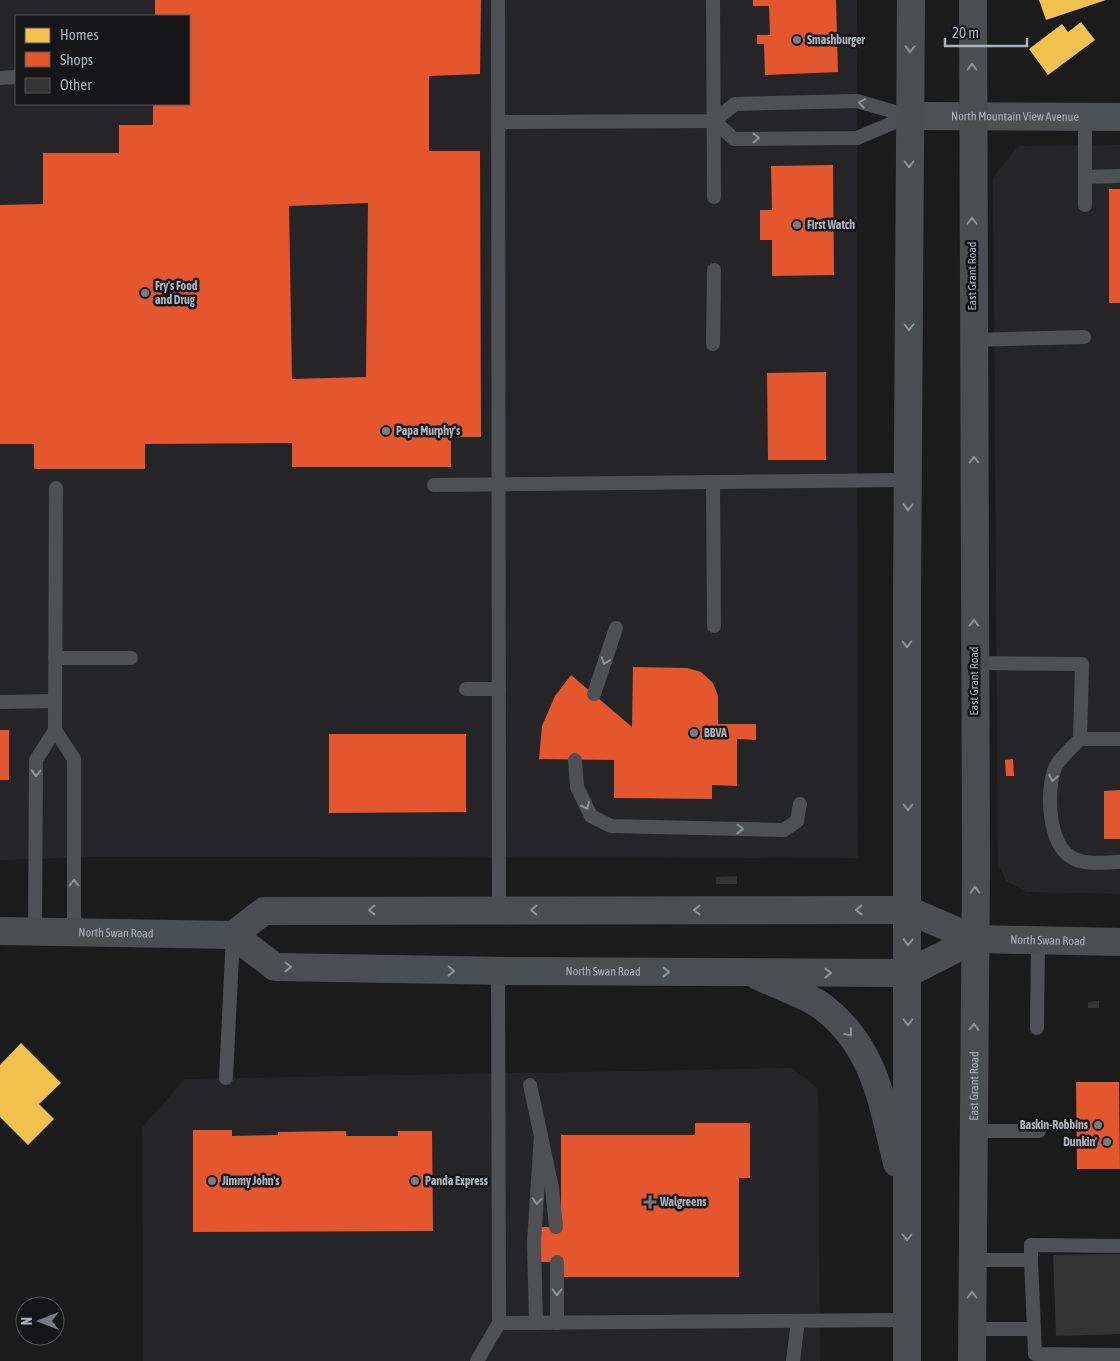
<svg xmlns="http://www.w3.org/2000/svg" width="1120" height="1361" font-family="'Asap Condensed',sans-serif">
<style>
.built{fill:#252527;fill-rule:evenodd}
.homes{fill:#f2c14e}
.shops{fill:#e4572e;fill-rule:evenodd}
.building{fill:#333}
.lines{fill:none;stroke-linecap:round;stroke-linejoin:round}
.service{stroke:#4f5054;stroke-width:14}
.minor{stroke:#4f5054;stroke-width:28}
.primary{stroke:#4c4d50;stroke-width:28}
.oneway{stroke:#8f939c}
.oneway2{stroke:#90949d}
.poi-dot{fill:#797c84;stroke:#151517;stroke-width:2}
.labels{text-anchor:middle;stroke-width:5;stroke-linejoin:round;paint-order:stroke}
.poi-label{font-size:12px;font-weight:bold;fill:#acb1bc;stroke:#151517;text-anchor:start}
.street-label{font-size:12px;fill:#acb1bc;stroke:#151517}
</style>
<rect width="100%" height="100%" fill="#1b1b1b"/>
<!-- built -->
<g class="built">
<path d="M0,0H857L858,858L96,857L0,860ZM16,16H189V104H16Z"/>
<path d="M1120,145V894L1027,892L1006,881L998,863L993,178L1018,146Z"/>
<path d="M792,1068L818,1089L820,1361H143L142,1128L185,1079Z"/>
</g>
<!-- homes -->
<g class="homes">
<path d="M1039,0H1106L1046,20Z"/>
<path d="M1081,22L1095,40L1048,75L1029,49L1062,24L1068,32Z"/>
<path d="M21,1043L61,1083L39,1104L54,1119L28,1145L0,1117V1065Z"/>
</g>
<!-- shops -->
<g class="shops">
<path d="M155,0H481L480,74L429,76V151H480L481,437H451V467H292V443L145,444V469H34V444H0V205L43,204V153H119V125H153V104H189V16H155ZM368,203L366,377L292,379L289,206Z"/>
<path d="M753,0H836L838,72L765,75L764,44H757V35H770L769,6H753Z"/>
<path d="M833,165L834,275L772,276V240H760V210H772L771,166Z"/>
<rect x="1109" y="189" width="11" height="114"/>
<path d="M826,372V460H768L767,373Z"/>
<path d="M633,667L687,668L701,672L713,683L718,696V724H756V740L737,739V786L712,785V799L614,798V760L539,759L542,726L555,696L571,675L632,727Z"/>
<rect x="0" y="730" width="9" height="50"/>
<path d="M329,734H466V812L329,813Z"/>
<path d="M1013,759L1014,776H1006L1005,760Z"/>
<path d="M1120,790V839H1104V791Z"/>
<path d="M1076,1082H1119L1120,1169H1077Z"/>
<path d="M695,1123H750V1178H739V1277H561L557,1262H540V1227H561V1135H695Z"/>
<path d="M193,1130H232V1136L278,1135V1132L346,1131V1136H398V1131H432L433,1231L193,1232Z"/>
</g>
<!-- building -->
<g class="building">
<path d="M737,876V884H716V877Z"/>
<path d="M1099,1001V1008H1088V1002Z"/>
<path d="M1120,1254V1334L1056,1336L1053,1255Z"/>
</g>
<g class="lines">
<!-- service -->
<g class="service">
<path d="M498,0L499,910"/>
<path d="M713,0L714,197"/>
<path d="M0,78L16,77"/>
<path d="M1085,116V205"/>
<path d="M714,121L734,139L857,138L909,116"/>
<path d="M499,122L714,121L735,104L857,101L909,116"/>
<path d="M1085,177L1120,176"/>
<path d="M973,340L1084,337"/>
<path d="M713,344L714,270"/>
<path d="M713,483L714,626"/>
<path d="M434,485L908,480"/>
<path d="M55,658H131"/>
<path d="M974,663L1082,664L1080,739H1120"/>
<path d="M466,689H499"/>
<path d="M594,694L616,628"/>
<path d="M0,702L55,701"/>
<path d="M55,730L74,759V932"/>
<path d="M1080,739C1073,747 1059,758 1055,768C1046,791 1048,843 1071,857C1085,866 1105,862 1120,862"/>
<path d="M575,760L577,787L591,816L611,826L784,830L797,821L800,804"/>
<path d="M35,932L36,760L55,730L56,488"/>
<path d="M1037,1028L1038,941"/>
<path d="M226,1078L233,935"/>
<path d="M530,1085L552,1188L556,1227"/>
<path d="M973,1131H1039"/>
<path d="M972,1260H1031L1035,1354L1120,1355"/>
<path d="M1031,1260V1245L1120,1246"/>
<path d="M557,1262V1323"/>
<path d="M499,1323L907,1320"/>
<path d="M536,1323L534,1243L541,1135"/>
<path d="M972,1329H1034"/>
<path d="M477,1361L499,1323L498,971"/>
<path d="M793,1361L798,1321"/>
</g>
<!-- minor -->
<path class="minor" id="s1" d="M909,116L1120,117"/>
<!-- primary -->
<g class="primary">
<path id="s2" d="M0,931L233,935L275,967L510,971L908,973L975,939"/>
<path id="s3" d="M233,935L264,911L862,910H908L975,939L1120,942"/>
<path d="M758,976C777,985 807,995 823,1007C876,1048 882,1103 897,1163"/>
<path d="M907,1361V596L911,0"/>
<path id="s4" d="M972,1361L976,868L973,0"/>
</g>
</g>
<!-- one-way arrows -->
<defs><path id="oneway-chevron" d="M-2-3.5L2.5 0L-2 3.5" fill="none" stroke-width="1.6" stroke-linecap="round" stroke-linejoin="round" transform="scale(1.25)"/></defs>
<g class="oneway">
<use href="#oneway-chevron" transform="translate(910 49) rotate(91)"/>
<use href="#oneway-chevron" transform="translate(972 67) rotate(-90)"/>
<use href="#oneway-chevron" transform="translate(909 164) rotate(90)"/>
<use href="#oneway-chevron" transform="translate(972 221) rotate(-90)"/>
<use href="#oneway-chevron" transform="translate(909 327) rotate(90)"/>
<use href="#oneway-chevron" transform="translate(974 460) rotate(-90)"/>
<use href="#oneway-chevron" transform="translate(908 507) rotate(91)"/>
<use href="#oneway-chevron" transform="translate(974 623) rotate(-90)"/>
<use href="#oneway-chevron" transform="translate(907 644) rotate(90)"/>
<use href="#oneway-chevron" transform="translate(908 807) rotate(90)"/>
<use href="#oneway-chevron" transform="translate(975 890) rotate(-90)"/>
<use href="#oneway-chevron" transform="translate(372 910) rotate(180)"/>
<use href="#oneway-chevron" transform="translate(534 910) rotate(180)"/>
<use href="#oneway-chevron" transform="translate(697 910) rotate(180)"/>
<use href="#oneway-chevron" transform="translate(859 910) rotate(-180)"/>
<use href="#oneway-chevron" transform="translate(908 942) rotate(91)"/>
<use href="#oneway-chevron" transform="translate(288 967) rotate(1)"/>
<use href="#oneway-chevron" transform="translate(451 971) rotate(1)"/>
<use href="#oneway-chevron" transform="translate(666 972)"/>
<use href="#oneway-chevron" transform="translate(828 973)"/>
<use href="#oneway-chevron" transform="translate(908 1022) rotate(90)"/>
<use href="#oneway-chevron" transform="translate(974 1027) rotate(-89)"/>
<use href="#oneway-chevron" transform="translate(849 1033) rotate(50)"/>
<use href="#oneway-chevron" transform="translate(907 1237) rotate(90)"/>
<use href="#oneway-chevron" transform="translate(972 1295) rotate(-90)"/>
</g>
<g class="oneway2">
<use href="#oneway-chevron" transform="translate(862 103) rotate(-169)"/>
<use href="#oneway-chevron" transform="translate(756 138)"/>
<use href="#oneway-chevron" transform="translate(605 661) rotate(109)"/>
<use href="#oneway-chevron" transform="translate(36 773) rotate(91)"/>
<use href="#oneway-chevron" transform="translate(1053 778) rotate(100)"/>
<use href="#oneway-chevron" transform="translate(586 806) rotate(64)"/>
<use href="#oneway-chevron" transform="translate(740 829) rotate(1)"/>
<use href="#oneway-chevron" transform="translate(74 883) rotate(-90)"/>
<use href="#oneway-chevron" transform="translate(537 1201) rotate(94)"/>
<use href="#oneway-chevron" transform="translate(557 1292) rotate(90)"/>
</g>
<!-- markers -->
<g class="poi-dot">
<circle cx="797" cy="40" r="5"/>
<circle cx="797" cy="225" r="5"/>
<circle cx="145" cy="293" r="5"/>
<circle cx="386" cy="431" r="5"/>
<circle cx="694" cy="733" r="5"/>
<circle cx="1098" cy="1125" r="5"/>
<circle cx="1107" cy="1142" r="5"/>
<circle cx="212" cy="1181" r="5"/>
<circle cx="415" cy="1181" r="5"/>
<path d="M647.5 1194.5h5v5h5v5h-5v5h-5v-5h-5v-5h5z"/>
</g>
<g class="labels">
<!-- poi labels -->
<g class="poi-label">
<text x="807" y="44">Smashburger</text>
<text x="807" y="229">First Watch</text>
<text x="155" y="290">Fry's Food<tspan x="155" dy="14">and Drug</tspan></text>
<text x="396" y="435">Papa Murphy's</text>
<text x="704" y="737">BBVA</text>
<text x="1088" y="1129" text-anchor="end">Baskin-Robbins</text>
<text x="1097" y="1146" text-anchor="end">Dunkin'</text>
<text x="222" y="1185">Jimmy John's</text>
<text x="425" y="1185">Panda Express</text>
<text x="660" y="1206">Walgreens</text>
</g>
<!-- street labels -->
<g class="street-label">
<text dy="4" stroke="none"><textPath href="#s1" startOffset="106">North Mountain View Avenue</textPath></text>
<text transform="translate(972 276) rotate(-90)" y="4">East Grant Road</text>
<text transform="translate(974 681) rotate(-90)" y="4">East Grant Road</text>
<text dy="4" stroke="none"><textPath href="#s2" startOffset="116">North Swan Road</textPath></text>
<text dy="4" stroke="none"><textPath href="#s3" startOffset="829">North Swan Road</textPath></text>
<text dy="4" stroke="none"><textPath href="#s2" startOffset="614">North Swan Road</textPath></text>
<text dy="4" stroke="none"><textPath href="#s4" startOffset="275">East Grant Road</textPath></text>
</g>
</g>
<!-- legend -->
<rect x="15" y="15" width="175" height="90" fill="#151517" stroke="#515359"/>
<rect x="25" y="28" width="25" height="15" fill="#f2c14e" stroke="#515359"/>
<text x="60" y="40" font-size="15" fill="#acb1bc">Homes</text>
<rect x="25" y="52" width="25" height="15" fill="#e4572e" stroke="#515359"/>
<text x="60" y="65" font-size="15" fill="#acb1bc">Shops</text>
<rect x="25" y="78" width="25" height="15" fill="#333333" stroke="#515359"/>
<text x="60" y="90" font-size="15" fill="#acb1bc">Other</text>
<!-- north arrow -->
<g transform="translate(40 1321) rotate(270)"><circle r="24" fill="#151517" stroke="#515359"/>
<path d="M0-4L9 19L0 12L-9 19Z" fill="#797c84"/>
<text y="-8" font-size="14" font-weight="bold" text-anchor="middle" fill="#acb1bc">N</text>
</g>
<!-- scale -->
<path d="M945 38v8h82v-8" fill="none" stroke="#acb1bc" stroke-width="2.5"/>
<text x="952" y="38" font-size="15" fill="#acb1bc" stroke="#151517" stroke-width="4" paint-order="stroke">20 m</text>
</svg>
